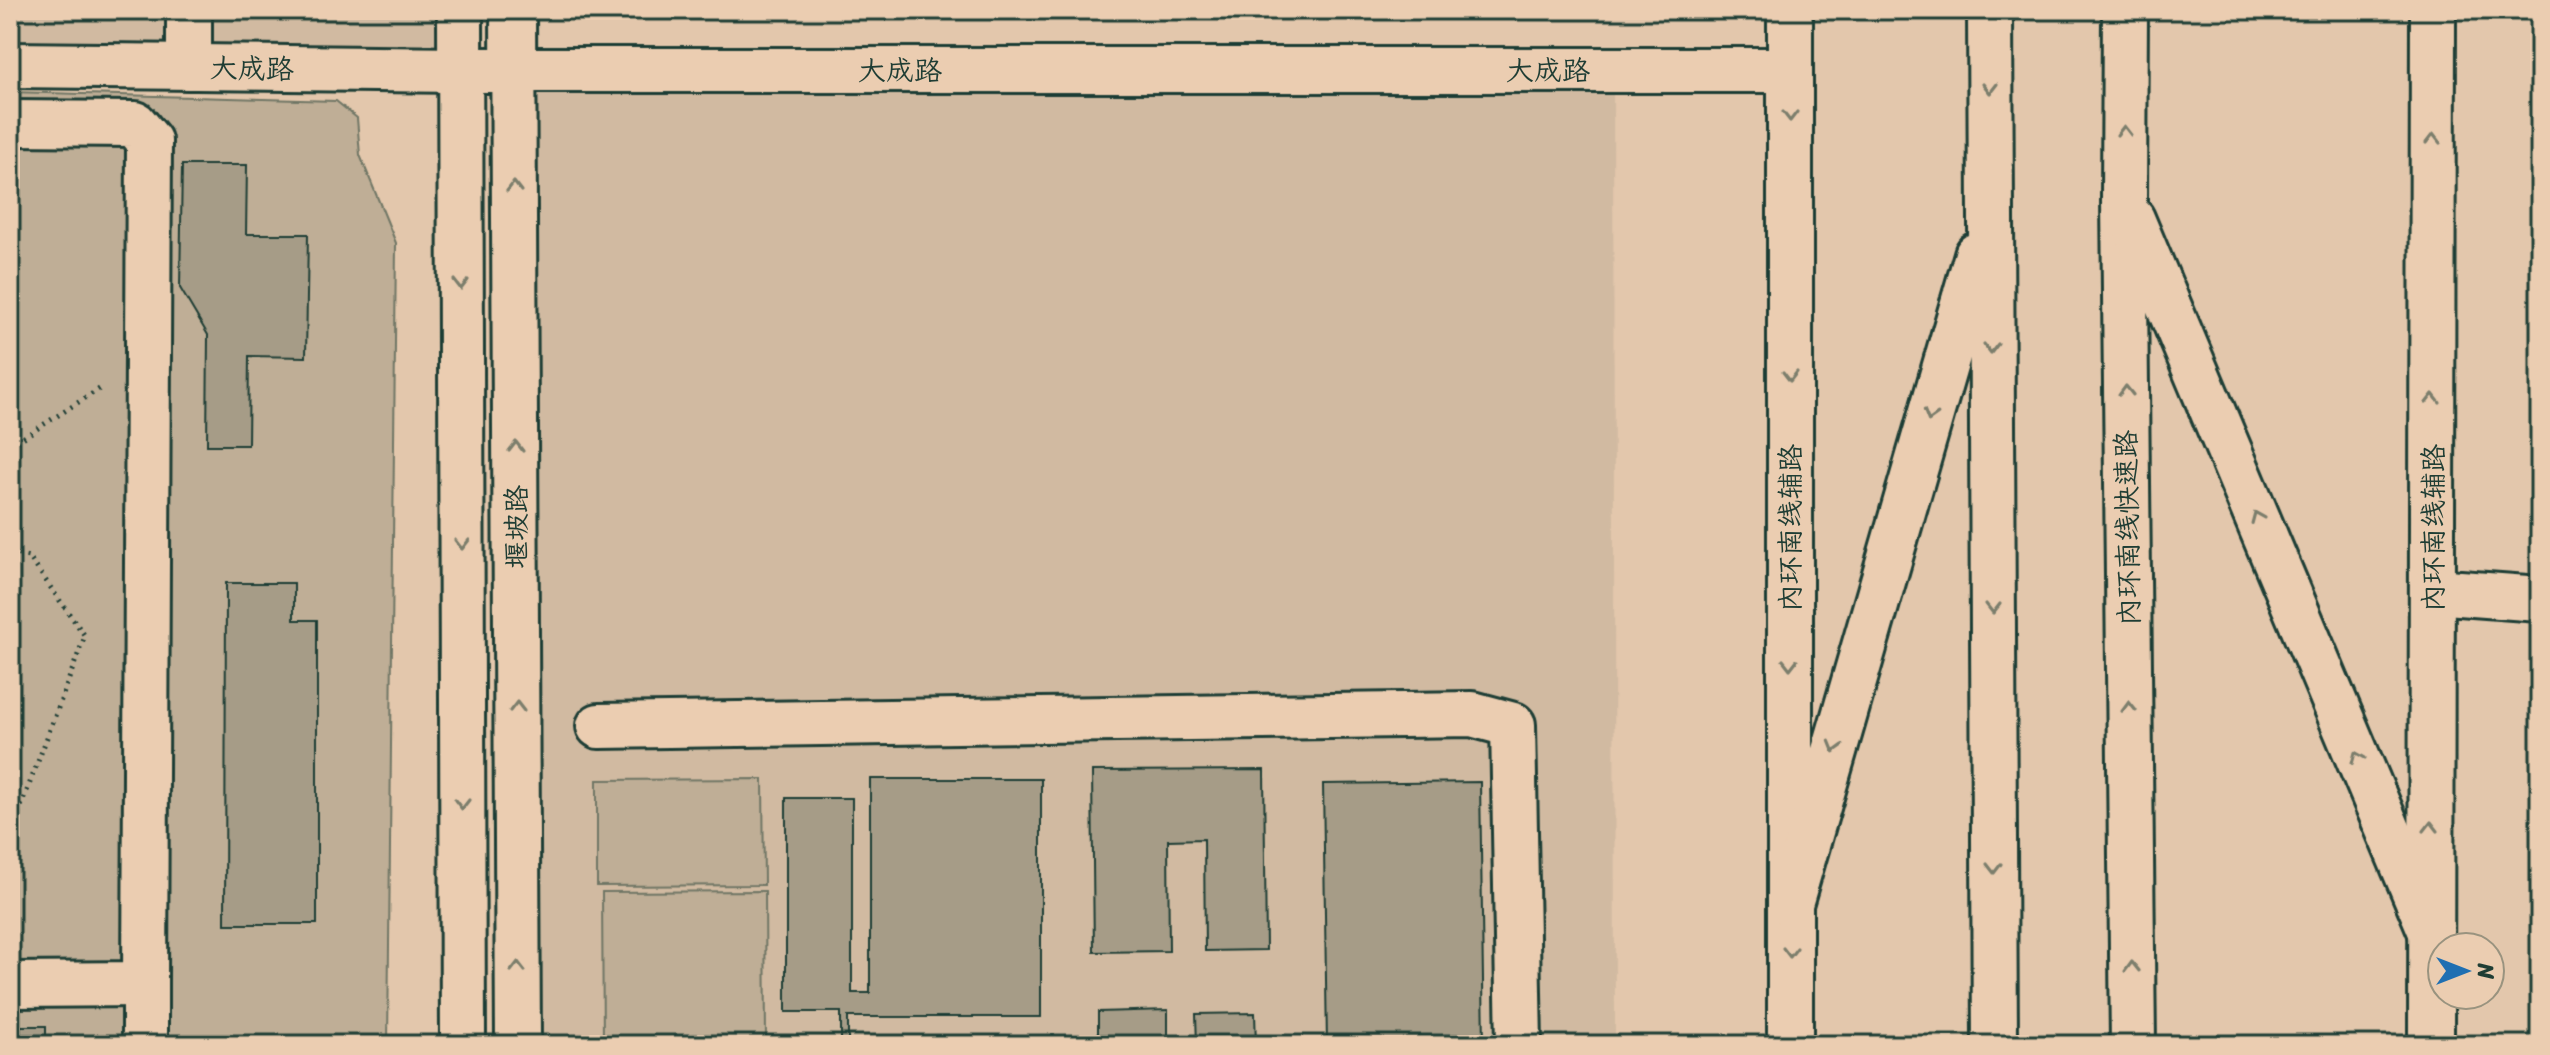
<svg xmlns="http://www.w3.org/2000/svg" width="2550" height="1055" font-family="Sriracha,'LXGW WenKai TC',sans-serif">
<style>
.built{fill:#d1baa1}
.grass{fill:#bfae96;stroke:#6f7665;stroke-width:2}
.building{fill:#a69c87;stroke:#1f3d34;stroke-width:2}
.lines{fill:none;stroke-linecap:round;stroke-linejoin:round}
.minor-casing{stroke:#1f3d34;stroke-width:50}
.major-casing{stroke:#1f3d34;stroke-width:50}
.highway-casing{stroke:#1f3d34;stroke-width:50}
.path{stroke:#1f3d34;stroke-width:5;stroke-dasharray:2 6;stroke-linecap:butt}
.minor{stroke:#ebcdb1;stroke-width:44}
.major{stroke:#ebcdb1;stroke-width:44}
.highway{stroke:#ebcdb1;stroke-width:44}
.oneway{stroke:#7b7e6c}
.labels{text-anchor:middle;stroke-width:6;stroke-linejoin:round;paint-order:stroke}
.street-label{font-size:28px;fill:#1f3d34;stroke:#ebcdb1}
</style>
<rect width="100%" height="100%" fill="#e3c7ac"/>
<filter id="ink" filterUnits="userSpaceOnUse"><feTurbulence type="fractalNoise" baseFrequency=".0125" numOctaves="2"/><feDisplacementMap in="SourceGraphic" scale="16" xChannelSelector="R" yChannelSelector="G"/><feConvolveMatrix kernelMatrix="1 2 1 2 8 2 1 2 1" color-interpolation-filters="sRGB"/></filter>
<g filter="url(#ink)">
<!-- built -->
<g class="built">
<path d="M10,10H460L461,70L10,65Z"/>
<path d="M514,70H1613L1615,1045H518Z"/>
</g>
<!-- grass -->
<g class="grass">
<path d="M10,92L336,101L357,118L360,155L396,243L388,1045H10Z"/>
<path d="M763,779L764,885L597,886V780Z"/>
<path d="M765,891L766,1045H603L602,892Z"/>
</g>
<!-- building -->
<g class="building">
<path d="M182,165H247L246,234H308L306,357L249,356L248,445H207L208,335L180,288Z"/>
<path d="M226,583H294V620H317V924H225Z"/>
<path d="M1264,770L1266,950L1205,951L1204,839L1168,840L1169,951L1094,952L1092,771Z"/>
<path d="M870,779H1041V1017H848V1045H841V1012H786V798H852V993H870Z"/>
<path d="M1480,782L1484,1045H1327L1323,784Z"/>
<path d="M1168,1010V1045H1098V1012Z"/>
<path d="M1255,1013L1256,1045H1197L1196,1014Z"/>
<rect x="10" y="1026" width="36" height="19"/>
</g>
<g class="lines">
<!-- minor casing -->
<g class="minor-casing">
<g id="minor">
<path d="M460,10L463,1045"/>
<path d="M513,10L518,1045"/>
<path d="M10,65L461,70H1790"/>
<path d="M189,67V10"/>
<path d="M10,123L135,124L149,141L145,984L10,985"/>
<path d="M2433,591L2540,599"/>
<path d="M599,726L1472,714L1513,725L1519,1045"/>
<path d="M145,984V1045"/>
</g>
</g>
<!-- major casing -->
<g class="major-casing">
<g id="major">
<path d="M1790,10V1045"/>
<path d="M2431,1045L2433,10"/>
</g>
</g>
<!-- highway casing -->
<g class="highway-casing">
<g id="highway">
<path d="M1990,10L1995,1045"/>
<path d="M2125,10L2124,199L2133,1045"/>
<path d="M2132,219L2431,932"/>
<path d="M1790,904L1977,255"/>
</g>
</g>
<!-- path -->
<g class="path">
<path d="M10,446L104,386"/>
<path d="M10,553L29,557L85,636L10,836"/>
</g>
<!-- minor -->
<use href="#minor" class="minor"/>
<!-- major -->
<use href="#major" class="major"/>
<!-- highway -->
<use href="#highway" class="highway"/>
</g>
<!-- one-way arrows -->
<defs><path id="oneway-chevron" d="M-2-3.5L2.5 0L-2 3.5" fill="none" stroke-width="1.6" stroke-linecap="round" stroke-linejoin="round" transform="scale(2)"/></defs>
<g class="oneway">
<use href="#oneway-chevron" transform="translate(1990 88) rotate(90)"/>
<use href="#oneway-chevron" transform="translate(1790 116) rotate(90)"/>
<use href="#oneway-chevron" transform="translate(2124 131) rotate(-90)"/>
<use href="#oneway-chevron" transform="translate(2433 139) rotate(-90)"/>
<use href="#oneway-chevron" transform="translate(514 187) rotate(-90)"/>
<use href="#oneway-chevron" transform="translate(461 284) rotate(90)"/>
<use href="#oneway-chevron" transform="translate(1991 348) rotate(90)"/>
<use href="#oneway-chevron" transform="translate(1790 376) rotate(90)"/>
<use href="#oneway-chevron" transform="translate(2126 391) rotate(-91)"/>
<use href="#oneway-chevron" transform="translate(2433 399) rotate(-90)"/>
<use href="#oneway-chevron" transform="translate(1930 416) rotate(106)"/>
<use href="#oneway-chevron" transform="translate(516 447) rotate(-90)"/>
<use href="#oneway-chevron" transform="translate(2257 517) rotate(-113)"/>
<use href="#oneway-chevron" transform="translate(462 544) rotate(90)"/>
<use href="#oneway-chevron" transform="translate(1993 608) rotate(90)"/>
<use href="#oneway-chevron" transform="translate(1790 664) rotate(90)"/>
<use href="#oneway-chevron" transform="translate(517 707) rotate(-90)"/>
<use href="#oneway-chevron" transform="translate(2129 707) rotate(-91)"/>
<use href="#oneway-chevron" transform="translate(1835 747) rotate(106)"/>
<use href="#oneway-chevron" transform="translate(2357 757) rotate(-113)"/>
<use href="#oneway-chevron" transform="translate(462 804) rotate(90)"/>
<use href="#oneway-chevron" transform="translate(2431 827) rotate(-90)"/>
<use href="#oneway-chevron" transform="translate(1994 868) rotate(90)"/>
<use href="#oneway-chevron" transform="translate(1790 952) rotate(90)"/>
<use href="#oneway-chevron" transform="translate(518 967) rotate(-90)"/>
<use href="#oneway-chevron" transform="translate(2132 967) rotate(-91)"/>
</g>
</g>
<g class="labels">
<!-- street labels -->
<g class="street-label">
<text transform="translate(252 68) rotate(1)" y="10">大成路</text>
<text x="900" y="80">大成路</text>
<text x="1548" y="80">大成路</text>
<text transform="translate(516 527) rotate(-90)" y="10">堰坡路</text>
<text transform="translate(1790 528) rotate(-90)" y="10">内环南线辅路</text>
<text transform="translate(2127 528) rotate(-91)" y="10">内环南线快速路</text>
<text transform="translate(2433 528) rotate(-90)" y="10">内环南线辅路</text>
</g>
</g>
<!-- margin -->
<rect width="2550" height="1055" fill="none" stroke="#ebcdb1" stroke-width="40"/>
<rect x="20" y="20" width="2510" height="1015" fill="none" stroke="#1f3d34" stroke-width="3" filter="url(#ink)"/>
<!-- north arrow -->
<g transform="translate(2466 971) rotate(90)"><circle r="38" fill="#ebcdb1" stroke="#99937f" stroke-width="2"/>
<path d="M0-6L14 30L0 20L-14 30Z" fill="#1f6fb2"/>
<text y="-12" font-size="22" font-weight="bold" text-anchor="middle" fill="#1f3d34">N</text>
</g>
</svg>
